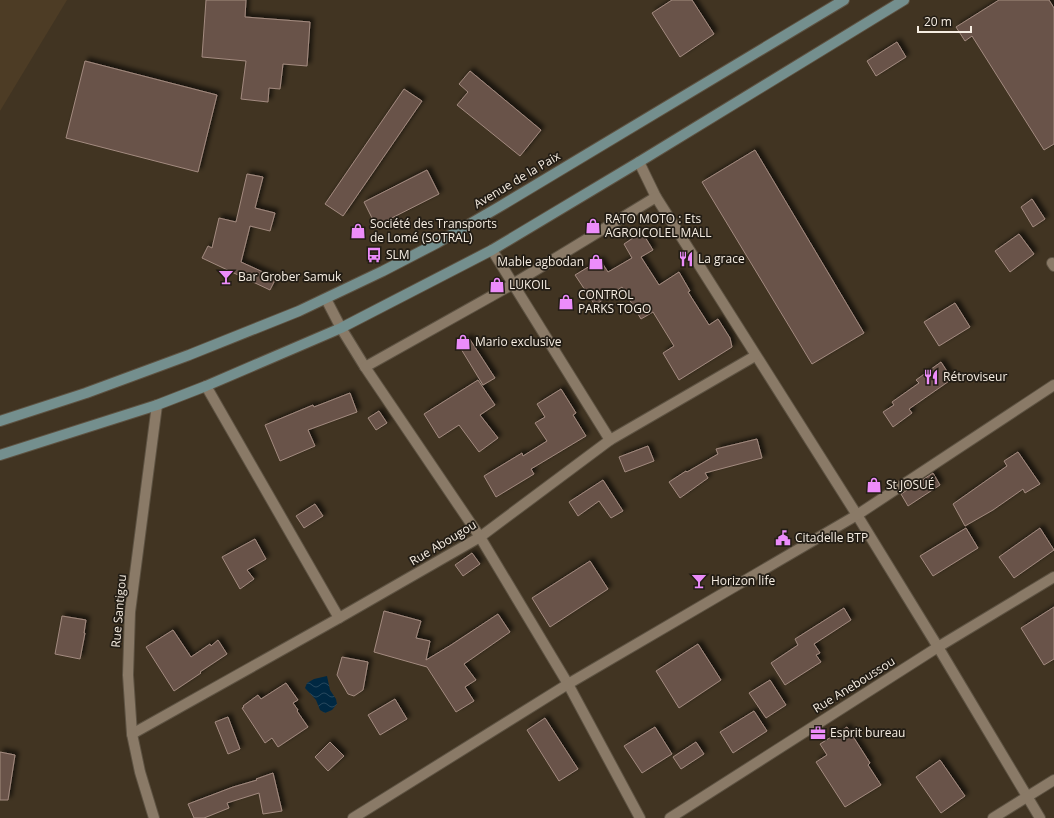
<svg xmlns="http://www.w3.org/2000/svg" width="1054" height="818" font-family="'Open Sans',sans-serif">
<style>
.built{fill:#4d3c25}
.water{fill:url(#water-waves)}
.building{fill:#695248;stroke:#a38b80;filter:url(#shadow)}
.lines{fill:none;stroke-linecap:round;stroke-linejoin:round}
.street-casing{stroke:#5d5242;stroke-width:12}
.secondary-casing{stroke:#5d5242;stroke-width:12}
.street{stroke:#8a7a67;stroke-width:10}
.secondary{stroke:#748f8e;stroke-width:10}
.labels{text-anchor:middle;stroke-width:3.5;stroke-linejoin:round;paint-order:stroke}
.street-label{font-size:12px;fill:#f6ede2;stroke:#231d15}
.poi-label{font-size:12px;fill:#f6ede2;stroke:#231d15;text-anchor:start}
</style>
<defs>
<pattern id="water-waves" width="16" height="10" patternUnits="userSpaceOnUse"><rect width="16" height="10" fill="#002842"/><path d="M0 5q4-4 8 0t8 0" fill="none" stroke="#26485d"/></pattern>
<filter id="shadow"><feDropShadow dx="3.5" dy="-3.5" stdDeviation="2" flood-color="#0009"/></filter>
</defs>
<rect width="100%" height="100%" fill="#413422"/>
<!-- built -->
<path class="built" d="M0,0H67L0,111Z"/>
<!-- water -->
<path class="water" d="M327,676L330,690L336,699L337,704L332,710L325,713L320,710L316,700L305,688L307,683L314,679Z"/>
<!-- building -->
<g class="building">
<path d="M206,0H246L245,17L310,22L307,66L283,64L280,89L269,88L268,102L241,99L246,61L202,57Z"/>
<path d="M672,0H692L714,34L680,57L652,13Z"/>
<path d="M999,0H1049L1054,8V144L1044,150L972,36L965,41L956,27Z"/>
<path d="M897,42L906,57L876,76L867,61Z"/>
<path d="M85,61L217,95L198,172L66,138Z"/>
<path d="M470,71L541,130L520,156L457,105L468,92L459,84Z"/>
<path d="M404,89L422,101L343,216L325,204Z"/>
<path d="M755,150L864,333L812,364L702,182Z"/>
<path d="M427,170L439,194L376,226L364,202Z"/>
<path d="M247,174L263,177L255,208L275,213L270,231L250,226L241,262L276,278L270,290L202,258L208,246L212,248L219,218L236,222Z"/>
<path d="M1032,199L1045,219L1033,227L1021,207Z"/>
<path d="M642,232L653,250L641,257L659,285L679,272L690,291L688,292L709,325L718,319L730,338L732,347L679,380L663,353L674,346L653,312L641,319L622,287L595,305L575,275L600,260L608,272L632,258L624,244Z"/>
<path d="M1019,234L1034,254L1010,272L995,251Z"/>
<path d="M955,303L970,327L939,346L924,322Z"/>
<path d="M469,338L495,378L483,385L458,344Z"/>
<path d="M941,362L952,379L909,409L912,413L893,427L883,412L894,405L892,402L919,383L916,380Z"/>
<path d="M478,380L495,405L480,415L498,438L479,452L459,425L439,438L424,414Z"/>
<path d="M561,389L576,413L573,415L586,436L531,469L534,474L496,497L484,476L522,453L523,456L547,441L535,423L545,417L537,404Z"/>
<path d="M350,393L357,412L308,430L315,446L280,461L265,425L313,405L314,407Z"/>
<path d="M379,411L387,423L376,430L368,418Z"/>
<path d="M757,439L762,458L705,473L708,478L680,498L669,482L686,471L687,472L718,454L716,449Z"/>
<path d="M648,446L654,461L625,472L619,457Z"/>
<path d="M1018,452L1040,484L1025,493L1023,489L993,510L965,526L953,504L1007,466L1004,461Z"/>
<path d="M933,473L940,485L908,506L901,494Z"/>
<path d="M603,480L623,511L611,518L599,501L578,516L569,502Z"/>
<path d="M315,504L323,516L304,528L296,516Z"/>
<path d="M966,528L978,548L933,576L920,556Z"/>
<path d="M1040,528L1054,550L1014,578L999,557Z"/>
<path d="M255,539L266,559L247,570L254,579L240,589L222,557Z"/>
<path d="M472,553L480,564L463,576L455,565Z"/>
<path d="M590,561L608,589L550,627L532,598Z"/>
<path d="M1054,607V659L1044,665L1021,628Z"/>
<path d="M844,608L851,620L814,644L820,653L816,655L821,662L785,685L771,663L798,645L795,639Z"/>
<path d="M384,611L421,621L416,638L430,641L426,660L451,645L498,614L510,632L464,664L476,680L465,687L474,701L456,712L427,667L374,652Z"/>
<path d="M62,616L86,620L84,633H85L80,659L55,654Z"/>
<path d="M173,630L191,657L210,644L211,646L218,640L227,654L200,672L201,673L174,691L146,647Z"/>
<path d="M698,644L721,680L679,708L656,671Z"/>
<path d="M342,657L368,662L363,690L354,696L348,694L337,675Z"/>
<path d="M770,680L786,705L766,718L749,693Z"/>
<path d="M286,683L298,700L293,703L298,710L297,711L308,727L278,747L272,738L265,743L242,708L244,707L243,706L258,695L261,699Z"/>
<path d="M395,699L407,719L380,735L368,715Z"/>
<path d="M754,711L767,731L733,753L720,732Z"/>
<path d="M228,717L240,749L228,754L215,722Z"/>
<path d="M545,718L578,769L559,781L527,730Z"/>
<path d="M655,727L672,754L642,773L624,746Z"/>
<path d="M847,727L870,763L868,765L881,785L845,807L816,762L827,755L820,744Z"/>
<path d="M330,742L344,756L328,771L315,757Z"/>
<path d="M696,742L704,754L681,769L673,757Z"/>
<path d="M0,752L15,755L8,800H0Z"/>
<path d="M940,760L965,796L941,813L916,777Z"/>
<path d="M273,773L282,811L263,814L259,793L227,803L229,808L204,818H194L188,804L233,787L257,780L256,779Z"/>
</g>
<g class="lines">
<!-- street casing -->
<g class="street-casing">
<g id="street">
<path d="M639,162L656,197L857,515L938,647L1040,818"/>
<path d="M492,250L610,440"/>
<path d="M1052,263L1054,266"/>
<path d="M326,299L341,328L365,367L480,537L568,684L640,818"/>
<path d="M365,367L513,284L656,197"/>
<path d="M206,386L339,618"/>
<path d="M132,734L339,618L480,537L610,440L755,356"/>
<path d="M154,818L140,772L132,734L128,675L130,612L157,405"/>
<path d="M353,818L568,684L857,515L1054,385"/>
<path d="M670,818L938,647L1054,577"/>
<path d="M993,818L1054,780"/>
</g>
</g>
<!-- secondary casing -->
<g class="secondary-casing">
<g id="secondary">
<path d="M0,421L86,393L189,355L299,311L383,271L437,243L499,207L844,0"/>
<path d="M0,455L157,405L206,386L341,328L492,250L639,162L904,0"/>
</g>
</g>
<!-- street -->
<use href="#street" class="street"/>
<!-- secondary -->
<use href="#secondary" class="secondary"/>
</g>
<!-- icons -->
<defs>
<g id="shop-bare" transform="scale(1.2)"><path d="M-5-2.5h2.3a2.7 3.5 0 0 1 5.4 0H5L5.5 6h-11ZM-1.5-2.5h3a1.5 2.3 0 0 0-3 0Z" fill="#ec8cfa" stroke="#231d15" stroke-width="2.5" paint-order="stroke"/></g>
<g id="bus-bare" transform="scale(1.2)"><path d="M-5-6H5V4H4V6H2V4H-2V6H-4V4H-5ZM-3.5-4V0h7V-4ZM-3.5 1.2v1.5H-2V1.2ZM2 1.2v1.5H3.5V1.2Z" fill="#ec8cfa" stroke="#231d15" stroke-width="2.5" paint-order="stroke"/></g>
<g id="restaurant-bare" transform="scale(1.2)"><path d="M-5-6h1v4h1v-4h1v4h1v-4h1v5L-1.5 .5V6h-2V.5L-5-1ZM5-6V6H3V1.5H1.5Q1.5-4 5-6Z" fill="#ec8cfa" stroke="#231d15" stroke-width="2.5" paint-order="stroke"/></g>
<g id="bar-bare" transform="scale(1.2)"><path d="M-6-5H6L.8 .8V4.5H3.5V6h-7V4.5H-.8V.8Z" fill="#ec8cfa" stroke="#231d15" stroke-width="2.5" paint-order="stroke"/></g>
<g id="civic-bare" transform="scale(1.2)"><path d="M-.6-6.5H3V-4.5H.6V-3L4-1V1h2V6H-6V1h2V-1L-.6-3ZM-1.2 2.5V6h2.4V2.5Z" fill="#ec8cfa" stroke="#231d15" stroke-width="2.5" paint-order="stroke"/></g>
<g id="office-bare" transform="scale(1.2)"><path d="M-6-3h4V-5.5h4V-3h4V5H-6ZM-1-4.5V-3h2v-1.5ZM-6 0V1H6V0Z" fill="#ec8cfa" stroke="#231d15" stroke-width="2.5" paint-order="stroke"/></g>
</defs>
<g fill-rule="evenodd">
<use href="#shop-bare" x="593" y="226"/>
<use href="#shop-bare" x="358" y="231"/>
<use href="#bus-bare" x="374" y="255"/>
<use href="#restaurant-bare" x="686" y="259"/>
<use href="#shop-bare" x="596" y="262"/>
<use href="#bar-bare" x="226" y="277"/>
<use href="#shop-bare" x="497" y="285"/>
<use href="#shop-bare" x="566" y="302"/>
<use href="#shop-bare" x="463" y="342"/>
<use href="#restaurant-bare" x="931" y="377"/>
<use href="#shop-bare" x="874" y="485"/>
<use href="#civic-bare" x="783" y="538"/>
<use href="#bar-bare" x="699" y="581"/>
<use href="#office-bare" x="818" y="733"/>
</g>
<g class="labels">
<!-- street labels -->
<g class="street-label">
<text transform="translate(517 180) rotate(-31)" y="4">Avenue de la Paix</text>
<text transform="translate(443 543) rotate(-31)" y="4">Rue Abougou</text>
<text transform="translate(119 611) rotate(-85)" y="4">Rue Santigou</text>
<text transform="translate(854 685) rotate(-32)" y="4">Rue Aneboussou</text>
</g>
<!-- poi labels -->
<g class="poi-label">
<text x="605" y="223">RATO MOTO : Ets<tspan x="605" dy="14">AGROICOLEL MALL</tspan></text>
<text x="370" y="228">Société des Transports<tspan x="370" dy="14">de Lomé (SOTRAL)</tspan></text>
<text x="386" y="259">SLM</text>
<text x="698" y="263">La grace</text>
<text x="584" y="266" text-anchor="end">Mable agbodan</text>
<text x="238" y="281">Bar Grober Samuk</text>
<text x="509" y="289">LUKOIL</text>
<text x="578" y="299">CONTROL<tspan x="578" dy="14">PARKS TOGO</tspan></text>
<text x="475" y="346">Mario exclusive</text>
<text x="943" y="381">Rétroviseur</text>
<text x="886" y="489">St JOSUÉ</text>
<text x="795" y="542">Citadelle BTP</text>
<text x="711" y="585">Horizon life</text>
<text x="830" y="737">Esprit bureau</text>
</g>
</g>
<!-- scale -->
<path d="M918 26v6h53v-6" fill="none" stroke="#f6ede2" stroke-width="2"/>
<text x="924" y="26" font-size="12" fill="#f6ede2" stroke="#231d15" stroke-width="3" paint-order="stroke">20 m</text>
</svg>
